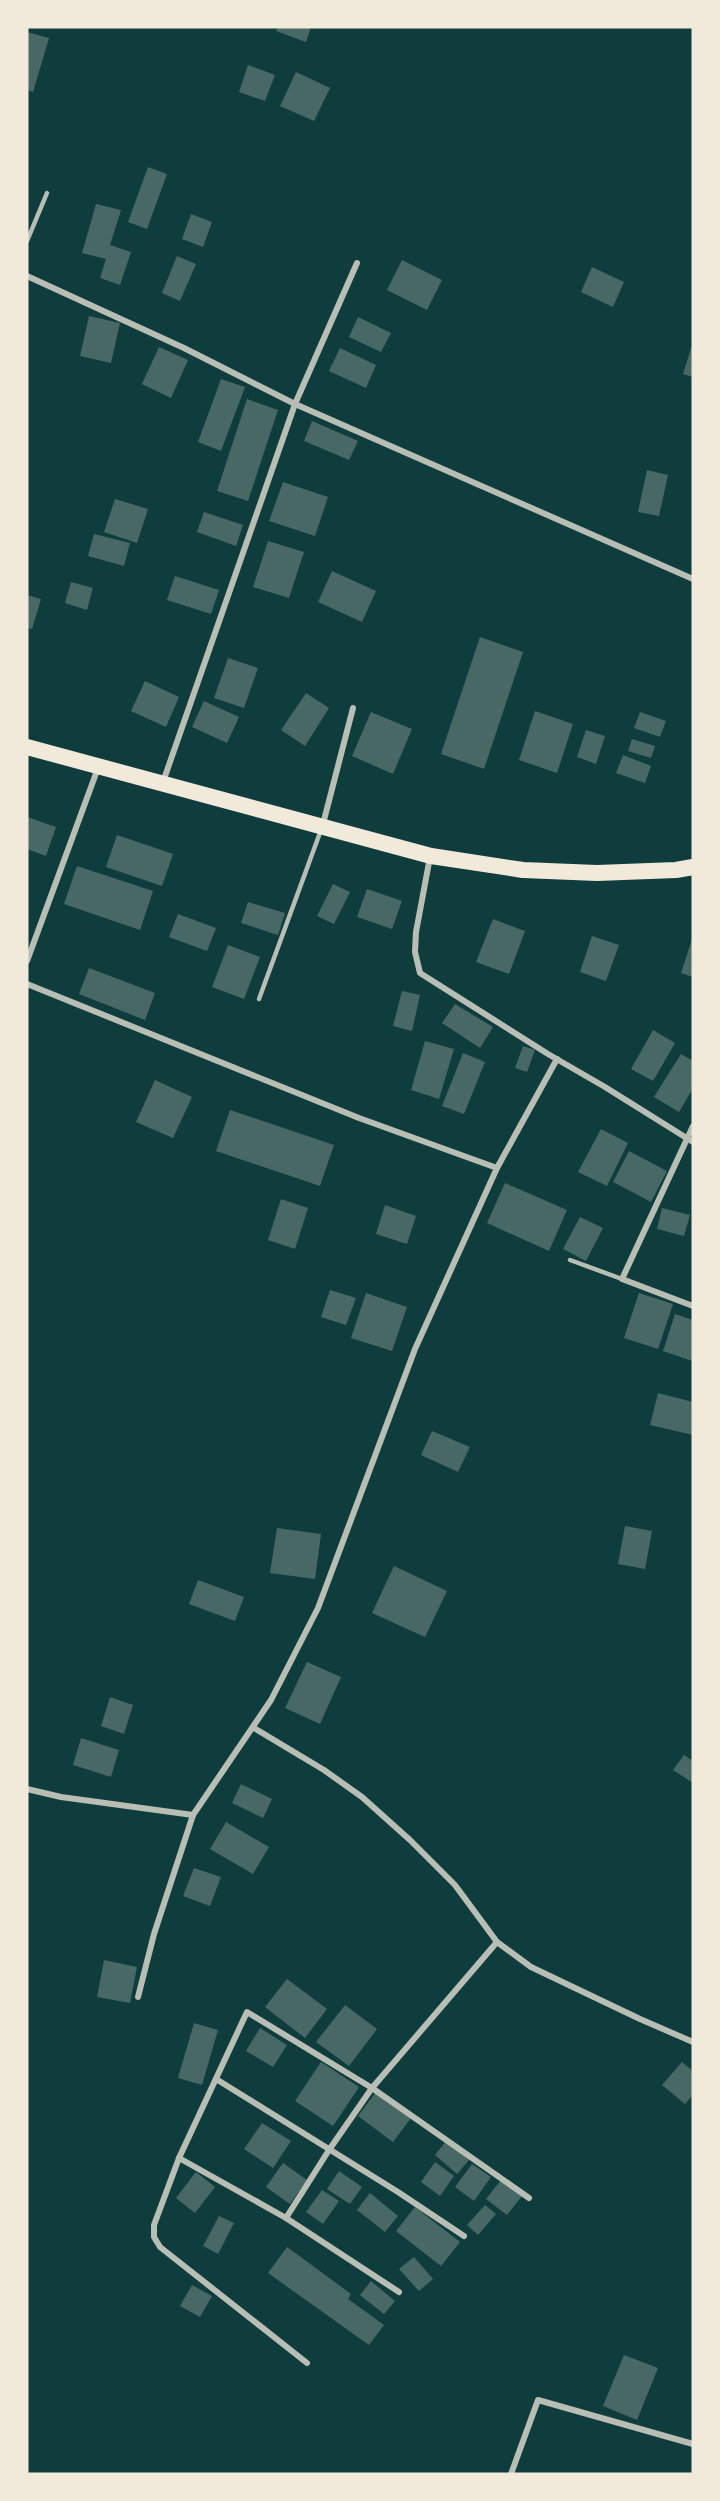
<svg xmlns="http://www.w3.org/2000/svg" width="720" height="2501" font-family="'DejaVu Sans',sans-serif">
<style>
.building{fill:#486865}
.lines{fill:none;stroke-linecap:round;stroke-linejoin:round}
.service{stroke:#b8beb3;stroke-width:4.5}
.minor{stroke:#b8beb3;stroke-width:6}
.trunk{stroke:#f1e9da;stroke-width:16}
</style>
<rect width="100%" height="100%" fill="#0f3d3e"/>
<!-- building -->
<g class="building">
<path d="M278,27H311L306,42L276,31Z"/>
<path d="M27,32L49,38L33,92L27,90Z"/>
<path d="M248,65L275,75L265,101L239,92Z"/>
<path d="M296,72L330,88L314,121L280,106Z"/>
<path d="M148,167L167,174L147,229L128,222Z"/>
<path d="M96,204L121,210L110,245L131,252L120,285L100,278L106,259L82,253Z"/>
<path d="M191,214L212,222L203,247L182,239Z"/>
<path d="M177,256L196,264L180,301L162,293Z"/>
<path d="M402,260L442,280L427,310L387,290Z"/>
<path d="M592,267L624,282L613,307L581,292Z"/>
<path d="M89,316L120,323L111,363L80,356Z"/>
<path d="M358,317L391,333L381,352L349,337Z"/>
<path d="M693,342V377L683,374Z"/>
<path d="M159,347L188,360L171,398L142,384Z"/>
<path d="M340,348L376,365L366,388L329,371Z"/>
<path d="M221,379L245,387L221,451L198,442Z"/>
<path d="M247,399L278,410L248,501L217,491Z"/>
<path d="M312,421L358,441L349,460L304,441Z"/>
<path d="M647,470L668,475L659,516L638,512Z"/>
<path d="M283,482L328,497L315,536L269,521Z"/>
<path d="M115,499L148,509L137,543L104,532Z"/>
<path d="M204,512L243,525L236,546L197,532Z"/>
<path d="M94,534L130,543L124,566L88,556Z"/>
<path d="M268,541L304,552L289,598L253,587Z"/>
<path d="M332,571L376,591L362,622L318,602Z"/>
<path d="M175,576L219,590L211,614L167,600Z"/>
<path d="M71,582L93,588L87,610L65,603Z"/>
<path d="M27,595L41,599L32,629L27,628Z"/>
<path d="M480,637L523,652L484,769L441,754Z"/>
<path d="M228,658L258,668L244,708L214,698Z"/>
<path d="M145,681L179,697L166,727L131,711Z"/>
<path d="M306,693L329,708L305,746L281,730Z"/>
<path d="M204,701L239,717L227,743L192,727Z"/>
<path d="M535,711L573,724L557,773L519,760Z"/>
<path d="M371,712L412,729L393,774L352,756Z"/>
<path d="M640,712L666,721L660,737L634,728Z"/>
<path d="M586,730L605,736L596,764L577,757Z"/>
<path d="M632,739L655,746L651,758L628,751Z"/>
<path d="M623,755L651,766L645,783L616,773Z"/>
<path d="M27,817L56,827L46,856L27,849Z"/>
<path d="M117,835L173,854L162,886L106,867Z"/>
<path d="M77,866L153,891L140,930L64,904Z"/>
<path d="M333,884L350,892L334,924L317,916Z"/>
<path d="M367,889L402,901L392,929L357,917Z"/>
<path d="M248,902L285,913L278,935L241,923Z"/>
<path d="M178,914L216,928L207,951L169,937Z"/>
<path d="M493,919L525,931L509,974L476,962Z"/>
<path d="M592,936L619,945L606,981L580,972Z"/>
<path d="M693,936V977L681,973Z"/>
<path d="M228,945L260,957L244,999L212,987Z"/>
<path d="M89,968L155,993L145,1020L79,994Z"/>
<path d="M402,991L420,995L412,1031L393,1026Z"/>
<path d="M455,1004L493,1027L480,1048L442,1023Z"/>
<path d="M653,1030L675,1043L653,1081L631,1069Z"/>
<path d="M425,1041L454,1049L439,1099L411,1090Z"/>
<path d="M523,1046L535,1050L527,1072L515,1068Z"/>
<path d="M463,1053L485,1062L464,1114L442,1106Z"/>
<path d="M681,1054L693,1061V1088L679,1112L654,1097Z"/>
<path d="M155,1080L192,1097L173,1138L136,1122Z"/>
<path d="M230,1110L334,1145L320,1186L216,1151Z"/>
<path d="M601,1129L628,1143L607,1186L578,1172Z"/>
<path d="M629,1151L667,1171L651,1202L613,1182Z"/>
<path d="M505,1183L567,1210L549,1251L487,1223Z"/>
<path d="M281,1199L308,1208L295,1249L268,1240Z"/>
<path d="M385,1205L416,1216L407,1244L376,1234Z"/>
<path d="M662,1208L690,1215L684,1236L657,1229Z"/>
<path d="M580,1217L603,1228L586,1261L563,1249Z"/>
<path d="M330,1290L356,1298L346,1325L321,1317Z"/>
<path d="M366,1293L407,1307L392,1351L351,1338Z"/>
<path d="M639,1293L673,1304L658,1349L624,1338Z"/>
<path d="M675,1314L693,1320L692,1361L663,1351Z"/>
<path d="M658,1393L693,1402V1435L650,1425Z"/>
<path d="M432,1431L470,1447L458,1472L421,1455Z"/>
<path d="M625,1526L652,1531L645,1569L618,1564Z"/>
<path d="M277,1528L321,1534L315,1579L270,1573Z"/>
<path d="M394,1566L447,1591L425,1637L372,1613Z"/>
<path d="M198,1580L244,1597L235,1621L189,1604Z"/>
<path d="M307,1662L341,1677L320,1724L285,1708Z"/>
<path d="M110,1697L133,1705L124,1734L101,1726Z"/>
<path d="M81,1738L119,1750L111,1777L73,1765Z"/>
<path d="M684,1755L693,1761V1783L673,1770Z"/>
<path d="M241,1784L272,1799L263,1818L232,1803Z"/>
<path d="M226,1822L269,1847L253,1874L210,1849Z"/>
<path d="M194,1868L221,1877L210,1906L183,1896Z"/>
<path d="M104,1960L137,1967L130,2003L97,1997Z"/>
<path d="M287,1979L327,2009L305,2038L265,2007Z"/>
<path d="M345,2005L377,2029L349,2066L316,2042Z"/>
<path d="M194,2023L218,2030L202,2085L178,2078Z"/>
<path d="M260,2028L287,2045L273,2067L246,2051Z"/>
<path d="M321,2062L359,2087L333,2126L295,2101Z"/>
<path d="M682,2062L693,2071V2095L685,2104L662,2085Z"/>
<path d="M376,2092L411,2118L393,2142L358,2116Z"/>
<path d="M262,2123L291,2141L273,2168L244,2149Z"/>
<path d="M447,2140L470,2159L457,2174L435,2155Z"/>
<path d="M435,2162L454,2176L440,2196L421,2182Z"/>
<path d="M283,2163L307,2180L290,2204L266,2187Z"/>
<path d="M472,2164L491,2177L474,2201L455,2187Z"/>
<path d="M339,2171L362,2187L350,2204L327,2189Z"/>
<path d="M196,2172L215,2187L195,2213L176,2198Z"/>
<path d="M501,2180L522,2196L507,2215L486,2199Z"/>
<path d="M322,2190L339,2201L323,2224L306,2212Z"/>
<path d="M370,2193L398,2216L385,2232L357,2210Z"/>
<path d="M485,2205L496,2214L478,2235L467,2225Z"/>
<path d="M415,2207L460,2242L441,2266L396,2231Z"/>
<path d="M219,2216L234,2223L218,2254L203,2246Z"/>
<path d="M287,2247L351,2294L348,2299L384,2325L369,2345L268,2273Z"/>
<path d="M414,2257L433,2279L419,2291L399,2269Z"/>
<path d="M371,2281L395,2301L384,2314L360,2295Z"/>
<path d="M192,2285L212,2296L200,2317L180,2306Z"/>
<path d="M624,2355L658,2368L637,2420L603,2406Z"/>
</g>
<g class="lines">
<!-- service -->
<g class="service">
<path d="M27,241L47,193"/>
<path d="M259,999L321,830"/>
<path d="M570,1260L622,1279"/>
</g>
<!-- minor -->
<g class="minor">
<path d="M27,276L184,348L295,404L693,579"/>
<path d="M163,782L295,404L357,263"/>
<path d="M323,824L353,708"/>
<path d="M430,857L416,932L415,952L420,973L548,1054L605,1087L693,1142"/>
<path d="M27,961L98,768"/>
<path d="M27,984L359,1118L497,1168"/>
<path d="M693,1126L622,1279L693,1306"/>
<path d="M254,1728L324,1770L362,1797L410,1840L455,1885L497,1942L531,1967L640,2019L693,2042"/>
<path d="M27,1789L61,1797L193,1815"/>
<path d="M138,1997L154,1934L193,1815L271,1700L318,1608L415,1349L497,1168L557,1059"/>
<path d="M216,2079L398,2192L464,2236"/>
<path d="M179,2158L286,2218L399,2292"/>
<path d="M286,2218L329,2150L372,2088L497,1942"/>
<path d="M307,2363L160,2247L154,2237V2225L179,2158L247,2012L372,2088L529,2198"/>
<path d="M511,2474L538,2400L693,2444"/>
</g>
<!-- trunk -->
<path class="trunk" d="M27,747L431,856L523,870L597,873L676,870L693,867"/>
</g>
<!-- border -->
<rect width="720" height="2501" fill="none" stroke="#f1e9da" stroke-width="57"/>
</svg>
